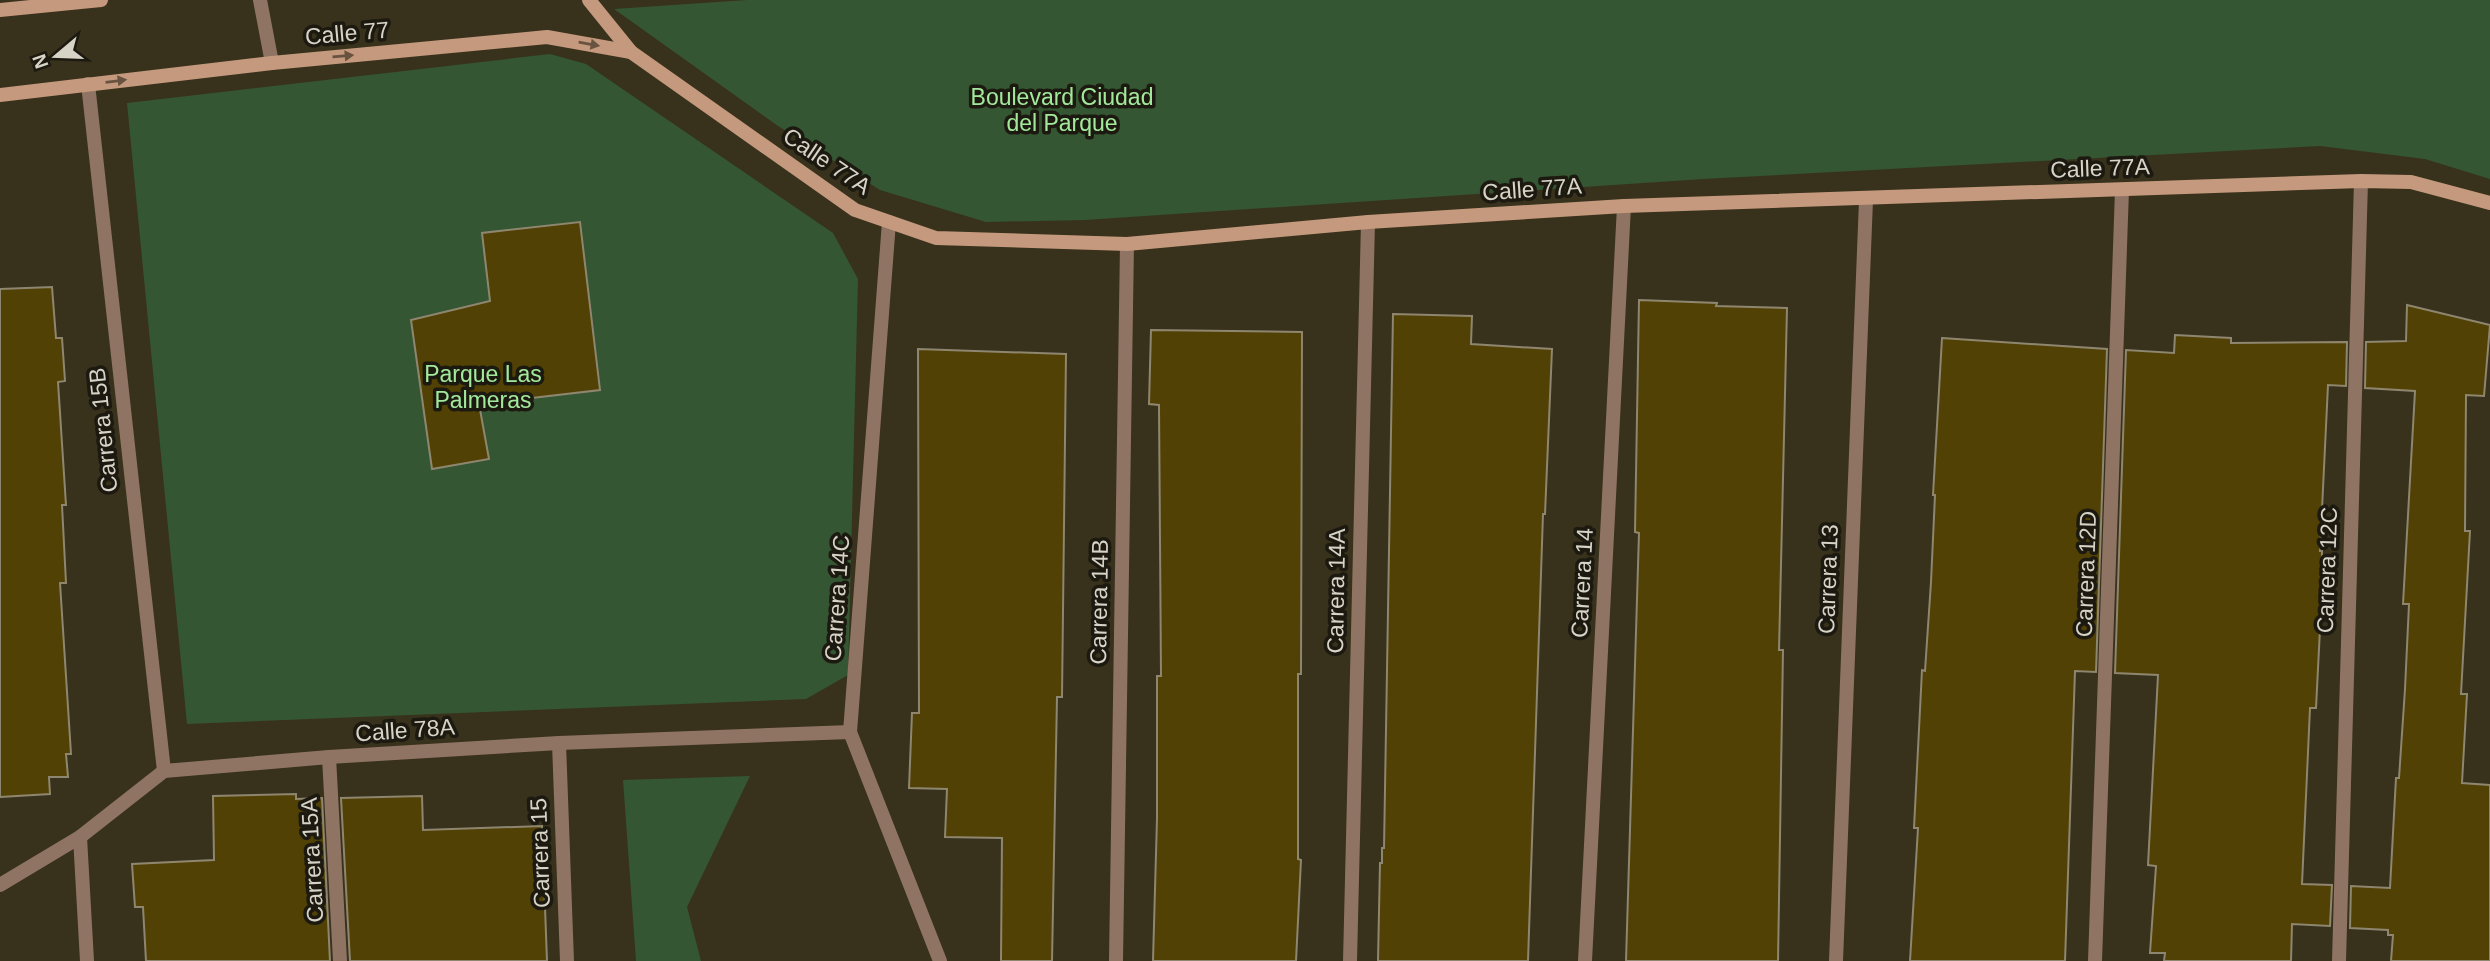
<svg xmlns="http://www.w3.org/2000/svg" width="2490" height="961" font-family="Arial,sans-serif">
<style>
.green{fill:#355632}
.building{fill:#524104;stroke:#8e866f;stroke-width:2}
.lines{fill:none;stroke-linecap:round;stroke-linejoin:round}
.street{stroke:#8f7463;stroke-width:14}
.secondary{stroke:#c4997d;stroke-width:14}
.oneway{fill:#685341}
.labels{text-anchor:middle;stroke-width:7;stroke-linejoin:round;paint-order:stroke}
.street-label{font-size:23px;fill:#d7d3c7;stroke:#1c1910}
.park-label{font-size:23px;fill:#a3e99c;stroke:#1c1910}
</style>
<rect width="100%" height="100%" fill="#38311c"/>
<!-- green -->
<g class="green">
<path d="M747,0H2490V179L2425,159L2320,146L1703,179L1085,220L986,222L880,190L778,126L614,9Z"/>
<path d="M550,54L586,64L833,233L858,279L848,675L806,699L187,724L127,103Z"/>
<path d="M750,776L687,907L701,961H636L623,780Z"/>
</g>
<!-- building -->
<g class="building">
<path d="M580,222L600,390L479,404L489,459L432,469L411,320L490,301L482,233Z"/>
<path d="M52,287L56,338H62L65,381L58,382L66,505H62L66,583H60L71,754H66L68,777H49L50,794L0,797V289Z"/>
<path d="M1639,300L1717,303L1716,306L1787,308L1779,650H1783L1778,961H1626L1639,533L1635,532Z"/>
<path d="M2407,305L2490,325L2484,396L2466,395L2465,531H2470L2461,694H2467L2462,783L2490,785V961H2391L2393,935H2388V930L2350,928L2351,886L2390,888L2396,778H2399L2405,689L2409,604H2403L2415,391L2365,388L2366,342L2406,341Z"/>
<path d="M1393,314L1472,316L1471,344L1552,349L1545,514H1543L1528,961H1378L1380,863H1382V848H1384Z"/>
<path d="M1151,330L1302,332L1301,674H1298V859L1301,860L1296,961H1153L1157,818V676H1161L1159,405L1149,404Z"/>
<path d="M2175,335L2231,338V343L2347,342L2346,386L2328,385L2320,551H2322L2320,629L2316,708H2310L2302,884L2332,885L2330,926L2292,924L2291,961H2164L2165,953H2150L2156,866L2148,865L2158,675L2115,673L2126,350L2174,353Z"/>
<path d="M1942,338L2107,349L2096,672L2075,671L2065,961H1910L1918,828H1914L1922,670L1925,671L1931,582L1935,495H1933Z"/>
<path d="M918,349L1066,354L1062,697H1057L1052,961H1001L1002,838L945,837L947,789L909,788L912,713H919Z"/>
<path d="M296,794V799L322,798L330,961H146L143,907H135L132,864L214,860L213,796Z"/>
<path d="M422,796L423,830L542,826L547,961H350L341,798Z"/>
</g>
<g class="lines">
<!-- street -->
<g class="street">
<path d="M260,0L272,63"/>
<path d="M88,84L164,771"/>
<path d="M889,222L850,732L940,961"/>
<path d="M559,743L567,961"/>
<path d="M329,757L340,961"/>
<path d="M80,837L87,961"/>
<path d="M0,885L80,837L164,771L329,757L559,743L850,732"/>
<path d="M1116,961L1127,244"/>
<path d="M1350,961L1368,222"/>
<path d="M1585,961L1624,206"/>
<path d="M1836,961L1866,200"/>
<path d="M2095,961L2122,190"/>
<path d="M2339,961L2361,181"/>
</g>
<!-- secondary -->
<g class="secondary">
<path d="M589,0L631,52L855,210L936,238L1127,244L1368,222L1624,206L2361,181L2411,182L2490,203"/>
<path d="M0,10L101,0"/>
<path d="M0,95L272,63L547,37L631,52"/>
</g>
</g>
<!-- one-way arrows -->
<defs><path id="oneway-solid" d="M-6-.8H1V-3.2L6.5 0L1 3.2V.8H-6Z" transform="scale(1.75)"/></defs>
<g class="oneway">
<use href="#oneway-solid" transform="translate(589 44) rotate(10)"/>
<use href="#oneway-solid" transform="translate(343 56) rotate(-5)"/>
<use href="#oneway-solid" transform="translate(116 81) rotate(-7)"/>
</g>
<g class="labels">
<!-- street labels -->
<g class="street-label">
<text transform="translate(347 33) rotate(-5)" y="8">Calle 77</text>
<text transform="translate(827 161) rotate(34)" y="8">Calle 77A</text>
<text transform="translate(2100 168) rotate(-2)" y="8">Calle 77A</text>
<text transform="translate(1532 189) rotate(-4)" y="8">Calle 77A</text>
<text transform="translate(103 430) rotate(-96)" y="8">Carrera 15B</text>
<text transform="translate(2327 570) rotate(-88)" y="8">Carrera 12C</text>
<text transform="translate(2086 574) rotate(-88)" y="8">Carrera 12D</text>
<text transform="translate(1828 579) rotate(-88)" y="8">Carrera 13</text>
<text transform="translate(1582 583) rotate(-87)" y="8">Carrera 14</text>
<text transform="translate(1336 591) rotate(-89)" y="8">Carrera 14A</text>
<text transform="translate(837 598) rotate(-86)" y="8">Carrera 14C</text>
<text transform="translate(1099 602) rotate(-89)" y="8">Carrera 14B</text>
<text transform="translate(405 730) rotate(-4)" y="8">Calle 78A</text>
<text transform="translate(540 853) rotate(-92)" y="8">Carrera 15</text>
<text transform="translate(312 860) rotate(-93)" y="8">Carrera 15A</text>
</g>
<!-- park labels -->
<g class="park-label">
<text x="1062" y="105">Boulevard Ciudad<tspan x="1062" dy="26">del Parque</tspan></text>
<text x="483" y="382">Parque Las<tspan x="483" dy="26">Palmeras</tspan></text>
</g>
</g>
<!-- north arrow -->
<g transform="translate(56 56) rotate(251)" stroke="#1c1910" stroke-width="5" paint-order="stroke">
<path d="M0-5L12 26L0 18L-12 26Z" fill="#d7d3c7"/>
<text y="-10" font-size="19" font-weight="bold" text-anchor="middle" fill="#d7d3c7">N</text>
</g>
</svg>
